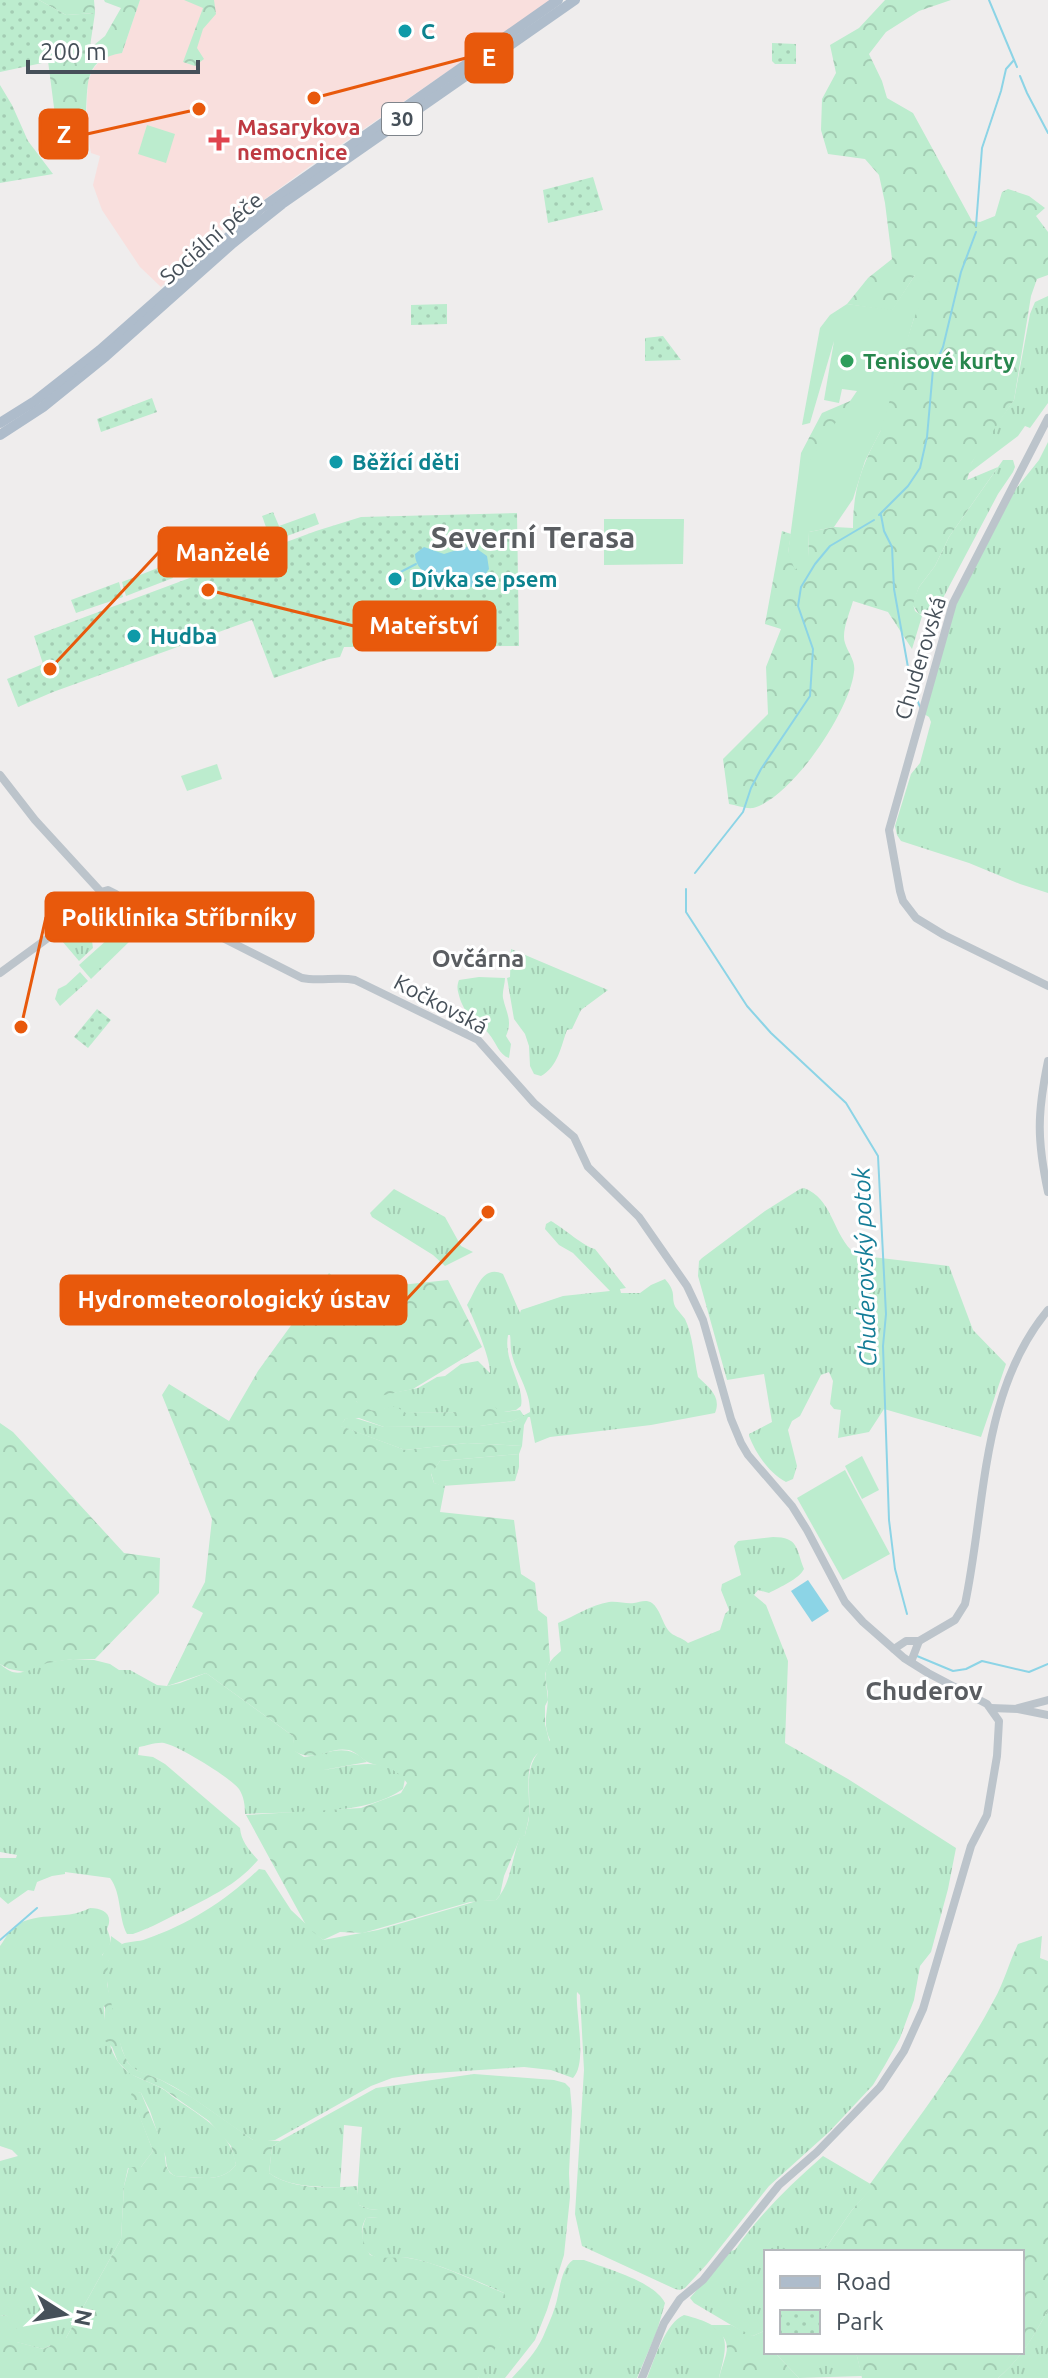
<svg xmlns="http://www.w3.org/2000/svg" width="1048" height="2378" font-family="Ubuntu,sans-serif">
<style>
.medical{fill:#f9dfdd}
.grass{fill:url(#grass-tufts)}
.forest{fill:url(#forest-crowns)}
.park{fill:url(#park-dots)}
.pitch{fill:#bcecce}
.water{fill:#8cd4e6}
.lines{fill:none;stroke-linecap:round;stroke-linejoin:round}
.stream{stroke:#8cd4e6;stroke-width:2}
.minor{stroke:#bcc4cb;stroke-width:8}
.major{stroke:#aebccb;stroke-width:10}
.culture-dot{fill:#0f9aa8;stroke:#fff;stroke-width:3}
.health-dot{fill:#e0444e;stroke:#fff;stroke-width:3}
.leisure-dot{fill:#2e9e5b;stroke:#fff;stroke-width:3}
.labels{text-anchor:middle;stroke-width:6;stroke-linejoin:round;paint-order:stroke}
.shield{fill:#fff;stroke:#7e848b;stroke-width:2}
.shield-label{font-size:20px;font-weight:bold;fill:#465059}
.culture-label{font-size:22px;font-weight:bold;fill:#0d838f;stroke:#fff;text-anchor:start}
.health-label{font-size:22px;font-weight:bold;fill:#be3a42;stroke:#fff;text-anchor:start}
.street-label{font-size:22px;fill:#465059;stroke:#fff}
.leisure-label{font-size:22px;font-weight:bold;fill:#27864d;stroke:#fff;text-anchor:start}
.neighbourhood-label{font-size:24px;font-weight:bold;fill:#5a5d61;stroke:#fff}
.water-label{font-size:24px;font-style:italic;fill:#147d97;stroke:#fff}
.quarter-label{font-size:26px;font-weight:bold;fill:#5a5d61;stroke:#fff}
.district-label{font-size:30px;font-weight:bold;fill:#5a5d61;stroke:#fff}
.leader{fill:none;stroke:#e8590c;stroke-width:3}
.callout-dot{fill:#e8590c;stroke:#fff;stroke-width:3}
.callout{fill:#e8590c;stroke:#e8590c;stroke-width:3}
.callout-label{font-size:24px;text-anchor:middle;font-weight:bold;fill:#fff}
</style>
<defs>
<pattern id="grass-tufts" width="24" height="20" patternUnits="userSpaceOnUse" patternTransform="scale(2)"><rect width="24" height="20" fill="#bcecce"/><path d="M3 7l-1-3M5 7V3M7 7l1-3M15 17l-1-3M17 17v-4M19 17l1-3" fill="none" stroke="#a3ccb3"/></pattern>
<pattern id="forest-crowns" width="20" height="18" patternUnits="userSpaceOnUse" patternTransform="scale(2)"><rect width="20" height="18" fill="#bcecce"/><path d="M2 6a3 3 0 1 1 6 0M12 15a3 3 0 1 1 6 0" fill="none" stroke="#a3ccb3"/></pattern>
<pattern id="park-dots" width="8" height="8" patternUnits="userSpaceOnUse" patternTransform="scale(2)"><rect width="8" height="8" fill="#bcecce"/><path d="M2 2h.1M6 6h.1" fill="none" stroke="#a3ccb3" stroke-width="1.8" stroke-linecap="round"/></pattern>
</defs>
<rect width="100%" height="100%" fill="#efeded"/>
<!-- medical -->
<path class="medical" d="M140,0H552L317,161L210,239L161,287L140,267L102,210L93,185L100,156L91,153L86,126L88,81L94,68L104,56L122,53Z"/>
<!-- grass -->
<g class="grass">
<path d="M1048,296V403L1030,428L1025,426L1018,436L969,473L968,469L981,446L1014,400L1030,314L1035,302Z"/>
<path d="M1048,442V893L1020,884L969,863L901,841L897,835L895,826L911,774L920,763L931,722L929,717L924,714L949,617L1015,490L1039,460Z"/>
<path d="M1003,460H1013L1015,467L1013,472L998,494L934,615L919,614L912,604L919,587L935,566L949,537Z"/>
<path d="M273,512L279,526L315,513L319,524L279,539C267,538 266,525 262,516Z"/>
<path d="M89,920L93,948L79,961L62,941Z"/>
<path d="M118,930L131,940L91,979L79,965Z"/>
<path d="M511,949L608,990L581,1010L572,1029L567,1030C561,1046 558,1067 541,1076L534,1074L530,1066L529,1046L525,1034L514,1019L507,978L510,977Z"/>
<path d="M80,972L88,981L60,1006L55,999L58,989L66,985Z"/>
<path d="M479,977L505,978C505,984 502,992 503,998C506,1012 513,1021 506,1036L511,1044L509,1058C499,1055 496,1042 489,1034C478,1020 467,1019 460,999C458,991 456,988 459,980Z"/>
<path d="M804,1188C832,1199 832,1230 851,1250H860L872,1257L949,1266L973,1330L1006,1364L981,1437L884,1409L869,1432L838,1438L841,1410L834,1409L830,1404L833,1381L829,1372L821,1375L800,1416L792,1421L788,1430L797,1466L793,1479L786,1482C769,1473 756,1454 749,1436V1434L772,1422L764,1374L727,1380L698,1276L699,1261L702,1258L765,1211L800,1189Z"/>
<path d="M394,1189L445,1217L461,1246L473,1252L445,1266L433,1255L372,1217L370,1213Z"/>
<path d="M551,1221C562,1227 586,1248 595,1249L626,1288L620,1289L621,1293H640L651,1285L665,1279C678,1294 670,1297 676,1308C679,1312 682,1315 685,1319C693,1336 694,1358 698,1377C708,1387 722,1396 715,1413L651,1425L550,1437L535,1443L530,1417H528L524,1425L522,1446L467,1443L405,1450L340,1426L345,1419L352,1417L384,1427L480,1426L513,1421L530,1412C531,1393 516,1372 512,1355C510,1348 511,1341 510,1335H508C503,1362 525,1385 521,1406L516,1410L504,1412L406,1413L386,1408C375,1415 363,1409 355,1400L418,1388L437,1377L445,1376L461,1364L478,1361L490,1373C491,1360 474,1319 467,1305C476,1291 482,1264 503,1274L520,1313L521,1310L563,1296L610,1291L573,1253L559,1245L545,1229L546,1224Z"/>
<path d="M519,1454V1467L515,1481L442,1486L434,1483L431,1473L440,1461Z"/>
<path d="M773,1537C799,1537 796,1549 804,1569C799,1579 780,1587 769,1593L758,1590L754,1595L766,1605L788,1661L785,1743L848,1779L956,1848L948,1889L931,1952L920,1966L914,2000L900,2038L885,2065L873,2085L829,2132L769,2186L707,2264L685,2288L680,2290L675,2289L582,2246L575,2214L584,2070L580,1995L577,1992C575,2012 588,2063 573,2078L551,2070L524,2067L419,2074L392,2078L371,2086L275,2140L260,2142L253,2140C222,2120 194,2096 161,2080C150,2075 136,2073 129,2064C119,2052 103,1979 107,1963C109,1958 116,1947 122,1944C129,1941 139,1942 146,1939C188,1925 227,1900 259,1869L265,1870L291,1910L323,1940L378,1930L477,1901L496,1900C511,1884 512,1857 520,1837L525,1835C526,1829 529,1822 529,1816C531,1797 525,1776 534,1759C538,1751 545,1748 550,1740C542,1722 548,1713 548,1696C548,1688 544,1679 546,1671C548,1662 554,1657 561,1651L558,1623C575,1616 591,1605 609,1602C618,1601 626,1604 634,1603C640,1602 646,1599 652,1603C660,1609 662,1622 668,1630C673,1637 682,1637 688,1643L720,1630L725,1614L729,1610L721,1590L722,1584L741,1575L734,1546L738,1541Z"/>
<path d="M73,1659L94,1660L110,1664L119,1670H130L157,1685L167,1686L180,1683L206,1673L293,1736L295,1751L304,1757C330,1754 345,1741 367,1762L323,1770C351,1766 384,1755 405,1779L403,1789C364,1817 292,1811 245,1814C245,1805 244,1797 239,1789C231,1778 179,1746 164,1743C156,1742 146,1746 139,1747L138,1755L153,1757L165,1764L240,1828C241,1841 249,1850 258,1860C238,1884 212,1896 185,1910C168,1918 151,1928 133,1934H127C118,1917 122,1894 110,1878L65,1872V1874L52,1876L37,1882L34,1891L28,1890L8,1904L0,1897V1858H16L17,1855L0,1852V1664C19,1681 26,1669 45,1663C54,1661 64,1660 73,1659Z"/>
<path d="M90,1908C103,1908 114,1914 107,1929C112,1942 112,1944 102,1955C104,1988 100,2037 119,2063C129,2077 147,2080 161,2088C167,2091 171,2096 176,2099C200,2116 232,2132 236,2165C221,2184 198,2177 175,2176C168,2172 166,2167 166,2158L150,2111L141,2093L133,2091L132,2096L153,2151L141,2167L128,2168L124,2186L121,2239L66,2338L43,2349L16,2342L7,2316L0,2315V2161L18,2156L12,2150L0,2146V1946C4,1941 7,1934 11,1930C32,1909 64,1922 90,1908Z"/>
<path d="M474,2074L554,2080L565,2083L570,2088L572,2111L569,2173L570,2197L564,2255L547,2310L535,2340L505,2378H478L500,2336L504,2293C474,2280 443,2265 410,2258C398,2256 385,2263 373,2256C360,2249 360,2230 366,2218L378,2217V2210L369,2209L359,2205L357,2198L362,2127L344,2125L340,2187C317,2187 288,2187 269,2173L272,2147L280,2141L376,2088Z"/>
<path d="M823,2156L874,2186L852,2210L823,2252H766V2330L753,2336L748,2335L694,2303L690,2298L730,2251L735,2250C760,2214 790,2185 823,2156Z"/>
<path d="M573,2260H584C607,2269 654,2281 665,2303L657,2331L637,2378H512C524,2365 536,2352 543,2337C547,2327 552,2317 555,2307C560,2292 560,2269 573,2260Z"/>
<path d="M1048,2310V2378H998C1022,2357 1033,2337 1048,2310Z"/>
<path d="M684,2315C730,2327 730,2337 719,2378H647C654,2360 666,2322 684,2315Z"/>
<path d="M774,2352H856L862,2376L799,2378Z"/>
</g>
<!-- forest -->
<g class="forest">
<path d="M39,0H94L95,13L66,15Z"/>
<path d="M104,0H140L122,53C85,59 88,80 86,111L56,123L48,61L91,52L94,45L105,36L121,8L105,2Z"/>
<path d="M184,0H214L216,14L203,29L197,48L204,59L195,66L183,62L203,8Z"/>
<path d="M885,0H951L919,11L886,32L869,54L882,81L887,98L913,113L972,221L980,222L995,216L1002,192L1008,189L1029,196L1045,208L1036,216L1048,232V275L1037,279L1031,296L1014,400L972,462L967,480L998,467L949,537L935,566L919,587L913,604L915,611L922,616L912,649L888,612L853,601C850,612 841,632 845,643C848,653 856,661 854,672C850,710 792,798 753,808C746,809 736,805 729,804L723,759L768,714L766,667L781,629L765,624L782,531L791,534L788,553L808,557L809,532L834,527L853,528C853,488 862,465 881,430L824,475L798,478L801,453L822,413L864,395L906,343L914,318L915,275L892,311L847,304L868,278L892,259L885,203L879,175L865,159L828,154L821,130L822,99L836,73L830,45L859,28Z"/>
<path d="M329,1273L357,1296L372,1288L448,1280L482,1347L413,1389L356,1401C377,1416 372,1410 395,1406L406,1413L461,1412L479,1400L504,1412L520,1410L524,1416L513,1421L480,1426L384,1427L359,1418L345,1419L341,1426L405,1450L467,1443L522,1446L519,1454L440,1461L431,1474L434,1483L445,1486L440,1512L514,1520L521,1574L535,1583L538,1610L547,1617L550,1661L545,1674L548,1700L545,1706V1724L550,1744L548,1750C520,1752 531,1797 529,1816C528,1823 526,1829 525,1835L520,1838L504,1876L500,1895L496,1900L470,1902L363,1933L340,1932L323,1940L307,1927L246,1815L361,1808L401,1793L407,1783C394,1766 388,1769 370,1763C362,1760 357,1752 349,1750C328,1746 316,1764 294,1751L293,1736L206,1673L167,1686L203,1613L192,1607L205,1582L212,1519L162,1395L169,1384L229,1421L258,1371Z"/>
<path d="M0,1423L13,1432L124,1553L160,1558L159,1593L95,1659H73L47,1663L25,1672L9,1669L0,1664Z"/>
<path d="M111,1936L122,1944L108,1961L107,1984L122,2050L128,2063L136,2070L161,2080L193,2098L253,2140L280,2141L272,2147L269,2173C292,2190 330,2188 357,2186L359,2205L369,2209L378,2210V2217L366,2218C358,2231 363,2243 370,2255C384,2260 394,2256 408,2258C437,2262 476,2282 504,2293C515,2313 491,2362 478,2378H0V2315L7,2316L15,2322L18,2333L17,2342L43,2349L50,2346L53,2338H66L121,2239L124,2186L129,2167H141L153,2151L131,2095L133,2090L141,2093L164,2148L166,2166L170,2173L175,2176C198,2177 221,2184 236,2165L231,2146L209,2121L162,2088L130,2074L118,2062L112,2047L104,2040L105,2007L100,2003C97,1989 95,1968 103,1954C107,1946 111,1946 111,1936Z"/>
<path d="M1042,1936L1040,1958L1048,1961V2310C1032,2339 1023,2356 998,2378H862L856,2352H1022V2252H823L852,2210L873,2186L870,2184C914,2124 959,2066 994,2000C1004,1983 1009,1962 1018,1944Z"/>
<path d="M710,2325H731L753,2336L766,2330V2352H774L799,2378H719C726,2351 736,2343 710,2325Z"/>
</g>
<!-- park -->
<g class="park">
<path d="M0,0H39L66,15L95,13L89,53L0,72Z"/>
<path d="M772,43L796,44V64H775L772,61Z"/>
<path d="M0,85L12,105L28,141L53,174L0,183Z"/>
<path d="M593,177L603,210L548,223L543,190Z"/>
<path d="M447,304V324L411,325V305Z"/>
<path d="M663,336L681,360L645,361V338Z"/>
<path d="M152,398L157,412L101,432L97,419Z"/>
<path d="M517,513L519,646L344,647L340,657L329,659L274,678L252,620L53,692L18,707L7,679L43,664L34,636L316,531L361,517Z"/>
<path d="M168,564L173,578L126,596L122,582Z"/>
<path d="M119,582L123,597L76,613L71,600Z"/>
<path d="M97,1009L111,1020L88,1048L74,1037Z"/>
</g>
<!-- pitch -->
<g class="pitch">
<path d="M147,125L175,134L166,163L138,154Z"/>
<path d="M915,275L930,282L914,318L881,430L865,461L853,499L834,527L809,532L808,557L795,570L788,553L798,478L857,391L842,389L839,403L824,400L834,341L810,423L802,425L820,328L830,315L847,304L892,310Z"/>
<path d="M604,519H684L683,564L604,565Z"/>
<path d="M217,764L222,779L187,791L181,776Z"/>
<path d="M862,1456L879,1490L862,1499L845,1466Z"/>
<path d="M845,1470L890,1554L843,1580L797,1498Z"/>
</g>
<!-- water -->
<g class="water">
<path d="M424,547L444,554L466,547L477,549L487,556L489,569L481,581L472,587C452,587 415,578 415,554Z"/>
<path d="M808,1580L829,1611L812,1622L791,1591Z"/>
</g>
<g class="lines">
<!-- stream -->
<g class="stream">
<path d="M989,0L1017,67"/>
<path d="M1020,76L1027,93L1048,133"/>
<path d="M976,226L982,148L1001,91L1006,69L1014,60"/>
<path d="M879,515L908,486L920,468L927,437L933,369L943,347L961,272L976,232"/>
<path d="M881,515L884,531L892,547L894,589L911,684L920,707"/>
<path d="M389,578L416,564"/>
<path d="M695,873L743,812L751,788L761,769L810,696L813,649L798,606L801,587L815,564L830,546L874,520"/>
<path d="M686,889V912L747,1006L771,1033L846,1103L878,1156L886,1314L883,1346L889,1520L895,1569L907,1614"/>
<path d="M917,1656L953,1671L966,1669L982,1661L1029,1672L1048,1664"/>
<path d="M0,1940L37,1908"/>
</g>
<!-- minor -->
<g class="minor">
<path d="M1048,418L953,603L889,830L900,891L903,901L916,918L944,935L1048,986"/>
<path d="M0,775L35,820L101,892"/>
<path d="M101,892L108,890L116,894L119,900L116,908"/>
<path d="M116,908L128,918L143,924L183,925L205,929L302,978C320,982 337,976 355,980L478,1040L534,1103L574,1137L588,1167L639,1217L687,1286L703,1320L731,1419L741,1443L748,1455L792,1506L807,1530L845,1602L863,1622L904,1658L928,1673L987,1704L999,1721L997,1756L987,1815L971,1846L923,2009L904,2051L880,2087L817,2152L779,2185L703,2280L680,2299L664,2323L642,2378"/>
<path d="M0,973L52,935L98,905"/>
<path d="M1048,1061C1037,1114 1037,1140 1048,1192"/>
<path d="M894,1649L906,1641H919"/>
<path d="M911,1662L919,1641L955,1620L965,1604C986,1505 980,1392 1048,1310"/>
<path d="M991,1708L1018,1709L1048,1715"/>
<path d="M1018,1708L1048,1700"/>
</g>
<!-- major -->
<g class="major">
<path d="M0,423L35,401L100,350L260,209L558,0"/>
<path d="M0,435L43,407L106,356L233,243L282,204L575,0"/>
</g>
</g>
<!-- markers -->
<g class="culture-dot">
<circle cx="405" cy="31" r="8"/>
<circle cx="336" cy="462" r="8"/>
<circle cx="395" cy="579" r="8"/>
<circle cx="134" cy="636" r="8"/>
</g>
<path class="health-dot" d="M215 128h8v8h8v8h-8v8h-8v-8h-8v-8h8z"/>
<circle class="leisure-dot" cx="847" cy="361" r="8"/>
<g class="labels">
<!-- shield labels -->
<rect class="shield" x="382" y="103" width="40" height="32" rx="6"/>
<g class="shield-label">
<text x="402" y="126">30</text>
</g>
<!-- culture labels -->
<g class="culture-label">
<text x="421" y="39">C</text>
<text x="352" y="470">Běžící děti</text>
<text x="411" y="587">Dívka se psem</text>
<text x="150" y="644">Hudba</text>
</g>
<!-- health labels -->
<g class="health-label">
<text x="237" y="135">Masarykova<tspan x="237" dy="25">nemocnice</tspan></text>
</g>
<!-- street labels -->
<g class="street-label">
<text transform="translate(211 238) rotate(-41)" y="8">Sociální péče</text>
<text transform="translate(920 658) rotate(-73)" y="8">Chuderovská</text>
<text transform="translate(441 1004) rotate(28)" y="8">Kočkovská</text>
</g>
<!-- leisure labels -->
<g class="leisure-label">
<text x="863" y="369">Tenisové kurty</text>
</g>
<!-- neighbourhood labels -->
<g class="neighbourhood-label">
<text x="478" y="967">Ovčárna</text>
</g>
<!-- water labels -->
<g class="water-label">
<text transform="translate(865 1267) rotate(-92)" y="8">Chuderovský potok</text>
</g>
<!-- quarter labels -->
<g class="quarter-label">
<text x="924" y="1700">Chuderov</text>
</g>
<!-- district labels -->
<g class="district-label">
<text x="533" y="548">Severní Terasa</text>
</g>
</g>
<!-- callouts -->
<path class="leader" d="M314 98L466 58M199 109L87 134M50 669L159 552M208 590L354 626M21 1027L46 917M488 1212L406 1300"/>
<g class="callout-dot">
<circle cx="314" cy="98" r="8"/>
<circle cx="199" cy="109" r="8"/>
<circle cx="50" cy="669" r="8"/>
<circle cx="208" cy="590" r="8"/>
<circle cx="21" cy="1027" r="8"/>
<circle cx="488" cy="1212" r="8"/>
</g>
<g class="callout">
<rect x="466" y="34" width="46" height="48" rx="8"/>
<rect x="40" y="110" width="47" height="48" rx="8"/>
<rect x="159" y="528" width="127" height="48" rx="8"/>
<rect x="354" y="602" width="141" height="48" rx="8"/>
<rect x="46" y="893" width="267" height="48" rx="8"/>
<rect x="61" y="1276" width="345" height="48" rx="8"/>
</g>
<g class="callout-label">
<text x="489" y="66">E</text>
<text x="64" y="143">Z</text>
<text x="223" y="561">Manželé</text>
<text x="424" y="634">Mateřství</text>
<text x="179" y="926">Poliklinika Stříbrníky</text>
<text x="234" y="1308">Hydrometeorologický ústav</text>
</g>
<!-- legend -->
<rect x="764" y="2250" width="260" height="104" fill="#ffffff" stroke="#b5b9bd" stroke-width="2"/>
<rect x="780" y="2276" width="40" height="12" fill="#aebccb" stroke="#b5b9bd" stroke-width="2"/>
<text x="836" y="2290" font-size="24" fill="#465059">Road</text>
<rect x="780" y="2310" width="40" height="24" fill="url(#park-dots)" stroke="#b5b9bd" stroke-width="2"/>
<text x="836" y="2330" font-size="24" fill="#465059">Park</text>
<!-- north arrow -->
<g transform="translate(64 2314) rotate(101)" stroke="#ffffff" stroke-width="6" paint-order="stroke">
<path d="M0-6L14 30L0 20L-14 30Z" fill="#465059"/>
<text y="-12" font-size="22" font-weight="bold" text-anchor="middle" fill="#465059">N</text>
</g>
<!-- scale -->
<path d="M28 60v12h170v-12" fill="none" stroke="#465059" stroke-width="4"/>
<text x="40" y="60" font-size="24" fill="#465059" stroke="#ffffff" stroke-width="6" paint-order="stroke">200 m</text>
</svg>
